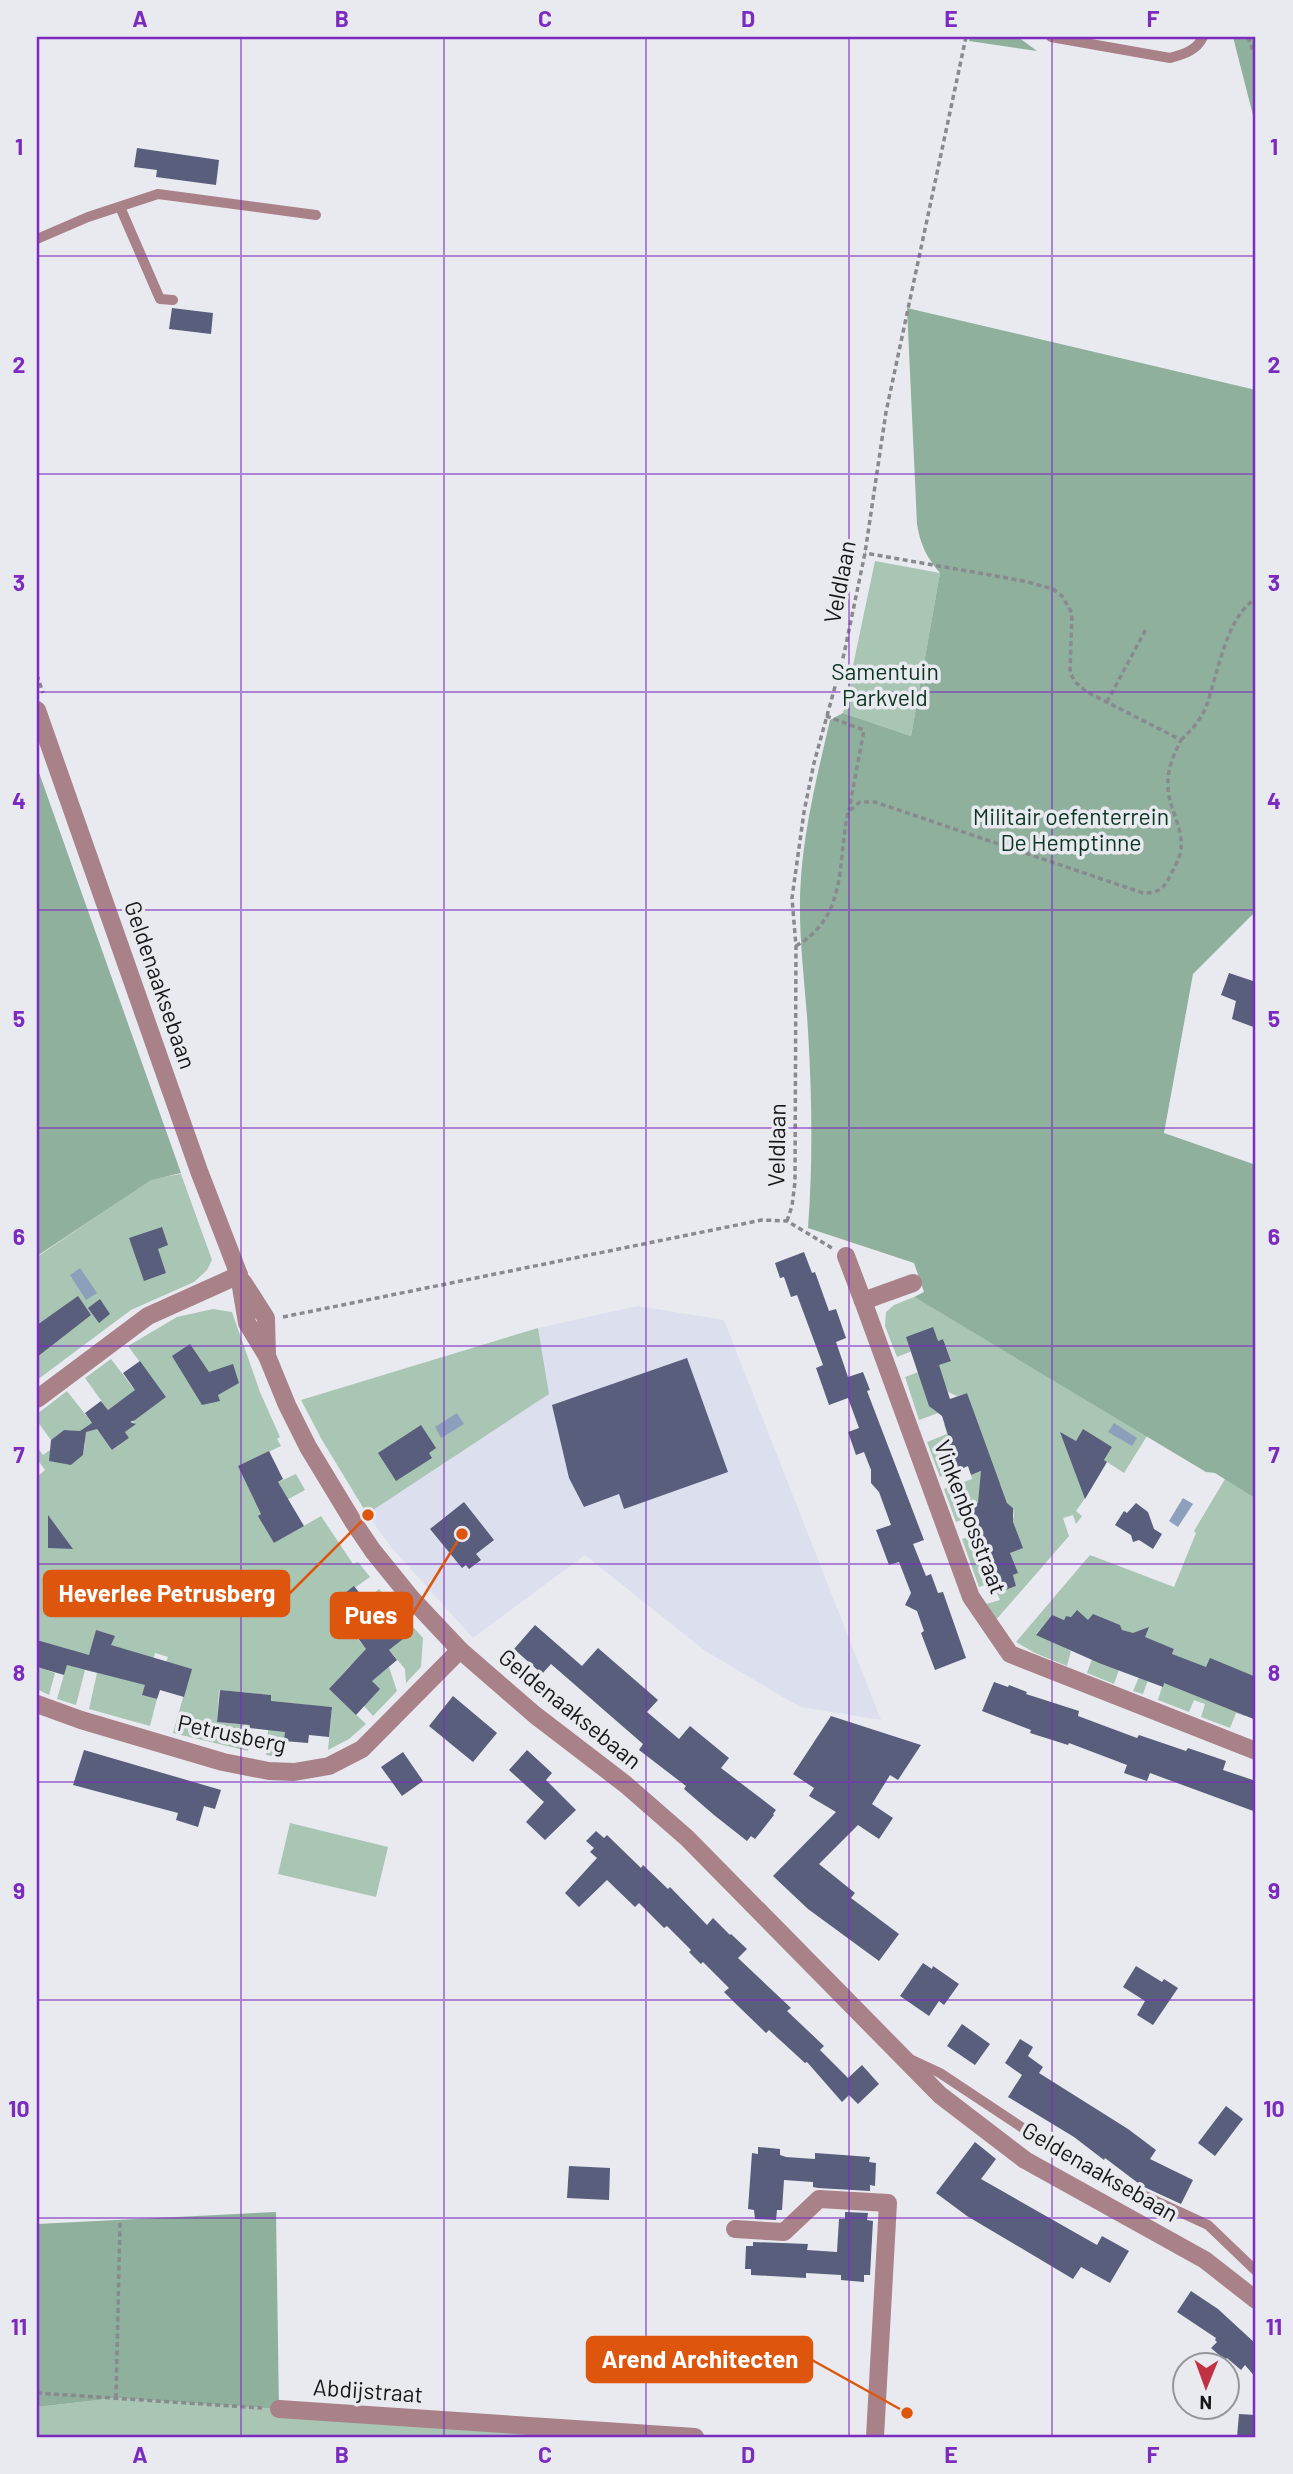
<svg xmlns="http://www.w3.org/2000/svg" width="1293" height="2474" font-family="Barlow,sans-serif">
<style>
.built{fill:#dcdfed}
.green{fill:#a9c5b4}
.forest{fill:#8fb09c}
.water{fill:#8ca0bc}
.building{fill:#585e7b}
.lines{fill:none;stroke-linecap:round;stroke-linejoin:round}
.path{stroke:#898a8e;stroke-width:3.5;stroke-dasharray:5 3.5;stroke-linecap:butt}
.service{stroke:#a98289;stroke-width:10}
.minor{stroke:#a98289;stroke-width:18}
.tertiary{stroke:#a98289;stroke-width:18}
.grid{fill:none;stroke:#7b2cbf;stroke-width:2;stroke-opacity:0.55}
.labels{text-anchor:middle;stroke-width:7;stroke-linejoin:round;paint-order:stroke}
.street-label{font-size:23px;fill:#171719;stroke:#e9eaf0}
.park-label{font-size:23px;fill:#0a3621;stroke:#e9eaf0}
.leader{fill:none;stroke:#de560d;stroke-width:2.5}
.callout-dot{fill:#de560d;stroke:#e9eaf0;stroke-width:2.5}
.callout{fill:#de560d;stroke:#de560d;stroke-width:2.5}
.callout-label{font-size:24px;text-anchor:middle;font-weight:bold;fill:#fff}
.neatline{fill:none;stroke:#7b2cbf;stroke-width:2.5}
.grid-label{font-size:23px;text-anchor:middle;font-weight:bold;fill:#7b2cbf}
</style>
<rect width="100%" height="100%" fill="#e9eaf0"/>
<!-- built -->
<path class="built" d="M638,1306L724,1320L881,1720L800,1707L704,1650L585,1555L473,1638L391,1547L367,1514L549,1394L538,1328Z"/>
<!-- green -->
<g class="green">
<path d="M875,561L940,573L911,736L843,713Z"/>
<path d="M181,1174L212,1260L207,1270L194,1282L131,1310L37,1380V1257L151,1179Z"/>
<path d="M914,1297L1147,1436L1124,1473L1104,1460L1112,1447L1083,1430L1076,1441L1079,1472L1077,1477L1082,1490L1088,1494L1076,1511L1082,1516L1076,1524L1073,1515L1063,1518L1069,1536L995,1621L986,1604L1000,1600L997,1593L1016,1586L1013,1575L1017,1573L1010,1553L1022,1548L1018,1537L989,1570L993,1582L979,1587L962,1539L1011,1521L1014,1517L1013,1508L1007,1503L1000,1483L985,1488L979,1495V1503L967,1508L970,1517L956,1522L944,1489L972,1479L971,1475L993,1467L979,1430L943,1443L954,1472L940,1477L927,1442L947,1434L944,1424L973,1414L967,1393L957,1396L948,1392L944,1382L931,1407L938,1413L919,1420L905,1377L951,1360L943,1339L897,1357L885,1326L886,1312L894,1305Z"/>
<path d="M213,1309L232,1312L260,1392L280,1437L277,1439L281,1446L239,1466L252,1494L296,1474L305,1490L259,1515L274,1543L321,1516L353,1564L358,1562L370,1577L333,1603L369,1605L365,1600L379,1589L423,1638L421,1667L406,1683L405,1669L389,1650L402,1639L384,1616L357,1638L384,1670L389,1667L397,1691L373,1716L364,1706L350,1666L339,1678L347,1685L329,1689L366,1724L349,1739L328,1750L332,1707L288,1703L283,1758L266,1755L271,1695L219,1690L217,1722L250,1725L248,1751L173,1733L191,1669L166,1662L168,1657L155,1653L143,1695L157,1699L150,1726L89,1709L97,1673L85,1670L76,1705L57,1699L71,1650L37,1640V1477L45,1470L37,1459V1447L43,1455L50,1450L71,1465L83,1455L85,1444L76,1431L64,1430L51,1440L37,1421V1414L67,1391L113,1450L129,1438L125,1432L135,1424L119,1402L108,1410L85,1378L111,1359L144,1402L155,1405L166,1397L128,1346L177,1317Z"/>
<path d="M538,1328L549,1394L367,1514L322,1440L301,1400Z"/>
<path d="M1225,1479L1256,1499V1686L1245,1716L1236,1713L1230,1728L1201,1717L1205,1704L1194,1700L1189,1712L1158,1700L1174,1649L1161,1644L1143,1694L1133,1691L1139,1677L1131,1635L1123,1632L1120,1625L1115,1623L1119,1670L1114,1684L1087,1673L1092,1659L1076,1611L1071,1617L1066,1616L1064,1620L1052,1616L1036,1634L1066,1646L1065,1648L1071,1651L1067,1666L1035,1653L1016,1642L1090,1555L1174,1587L1196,1533L1194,1531Z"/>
<path d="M37,1667L55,1673L49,1695L37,1689Z"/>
<path d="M290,1823L388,1847L376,1897L278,1874Z"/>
<path d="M116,2398L695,2437H37V2407Z"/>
</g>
<!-- forest -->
<g class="forest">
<path d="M970,37H1018L1037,51L969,41Z"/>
<path d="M1233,37H1256V127Z"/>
<path d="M907,308L1256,390V911L1193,974L1164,1133L1256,1165V1499L1215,1473L1206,1472L914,1297L924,1292L914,1263L808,1228C813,1163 812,1096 808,1031C805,980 797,928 801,877C805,824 818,772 830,720L843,713L911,736L940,573C927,558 920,544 917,524Z"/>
<path d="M37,767L181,1173L151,1180L37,1256Z"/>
<path d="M276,2212L279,2409L116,2398L37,2407V2224Z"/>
</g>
<!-- water -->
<g class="water">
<path d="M80,1268L97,1293L86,1300L70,1275Z"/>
<path d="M457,1413L464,1424L441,1438L435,1427Z"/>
<path d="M1114,1423L1137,1438L1132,1446L1108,1432Z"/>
<path d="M1183,1498L1193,1504L1178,1527L1169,1521Z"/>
</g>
<!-- building -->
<g class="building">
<path d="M137,148L219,160L216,185L156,177L157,170L134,167Z"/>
<path d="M172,308L213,313L211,334L169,329Z"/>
<path d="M1229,973L1256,982V1028L1232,1019L1236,1001L1221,995Z"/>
<path d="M162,1227L168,1245L158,1249L166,1273L144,1281L129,1238Z"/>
<path d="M804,1252L812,1273L815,1272L829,1311L836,1309L846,1338L836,1342L848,1377L863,1372L870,1390L867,1391L924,1540L913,1544L926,1576L931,1574L938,1593L943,1592L966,1658L935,1670L921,1633L924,1631L917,1611L905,1605L911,1593L899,1562L889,1565L876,1530L891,1525L879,1492L871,1483V1470L864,1452L856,1455L848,1432L859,1428L848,1398L829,1405L816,1368L823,1365L797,1295L791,1297L784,1277L780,1278L775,1263Z"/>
<path d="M78,1296L91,1315L37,1357V1325Z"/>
<path d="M100,1299L110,1314L99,1323L88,1308Z"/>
<path d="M933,1327L938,1341L943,1339L951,1361L939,1365L950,1399L967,1393L1007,1503L1013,1508V1522L1023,1548L1010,1553L1018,1573L1013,1575L1016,1586L997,1593L989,1570L991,1569L967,1507L978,1503L981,1471L971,1475L968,1466L954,1472L943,1443L950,1441L942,1416L929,1406L906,1337Z"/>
<path d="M190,1344L209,1372L233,1364L239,1383L218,1395L220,1401L202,1405L172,1356Z"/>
<path d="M687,1358L728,1472L624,1509L619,1494L584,1507L569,1478L552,1405Z"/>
<path d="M140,1361L166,1397L135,1420L130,1422L136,1424L125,1432L129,1438L112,1450L97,1429L86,1432L83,1455L71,1465L49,1461L51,1440L64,1430L80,1431L92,1423L85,1413L101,1401L108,1410L135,1390L123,1373Z"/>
<path d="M421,1425L436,1448L429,1453L432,1458L396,1481L378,1453Z"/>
<path d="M1083,1429L1112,1447L1104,1460L1107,1462L1085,1499L1060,1432L1076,1441Z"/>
<path d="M269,1451L283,1479L278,1482L304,1526L274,1543L258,1516L261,1514L238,1466Z"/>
<path d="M464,1502L494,1540L476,1554L481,1560L469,1569L466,1565L462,1568L430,1529Z"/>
<path d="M1136,1503L1148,1512L1154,1529L1162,1534L1153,1549L1139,1540L1133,1542L1131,1535L1115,1525L1124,1511L1127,1513Z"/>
<path d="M48,1515L73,1549L48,1548Z"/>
<path d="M354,1586L380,1619L383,1616L403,1639L389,1650L397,1660L372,1681L380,1689L356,1715L329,1689L366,1649L332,1603Z"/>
<path d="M1077,1610L1088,1620L1093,1614L1120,1625L1122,1630L1133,1633L1149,1627L1145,1637L1174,1649L1172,1654L1206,1667L1210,1658L1256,1677V1720L1164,1683L1163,1687L1099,1663L1036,1635L1052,1615L1064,1620L1066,1616L1071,1617Z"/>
<path d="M535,1625L582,1666L598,1648L658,1700L647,1712L679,1739L690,1726L729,1758L721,1768L776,1810L773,1814L774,1815L755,1839L751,1836L747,1841L714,1815L684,1789L686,1786L639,1750L643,1744L551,1664L542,1674L514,1649Z"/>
<path d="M96,1630L115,1636L111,1645L192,1669L184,1697L160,1690L157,1699L142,1695L145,1685L67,1665L64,1675L37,1667V1640L89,1655Z"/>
<path d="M994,1682L1008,1687L1009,1685L1027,1692L1026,1694L1079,1711L1078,1716L1137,1738L1139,1735L1186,1751L1188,1748L1226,1761L1223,1770L1256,1781V1812L1150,1773L1147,1781L1124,1773L1127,1765L1069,1743L1068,1745L1030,1733L1031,1730L982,1711Z"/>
<path d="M220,1690L271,1695V1701L332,1707L329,1737L309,1735L308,1743L284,1741L285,1732L249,1728L250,1725L217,1722Z"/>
<path d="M453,1696L497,1733L473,1762L429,1726Z"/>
<path d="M831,1716L921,1745L898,1780L890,1775L872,1804L893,1818L879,1839L858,1825L819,1864L855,1893L851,1898L899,1934L879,1961L808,1909L773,1876L836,1812L809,1796L814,1788L793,1774Z"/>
<path d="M84,1750L221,1790L215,1809L204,1806L198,1827L176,1820L178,1813L73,1785Z"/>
<path d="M527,1750L552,1773L546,1780L576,1810L545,1840L526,1822L544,1802L509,1770Z"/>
<path d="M403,1752L423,1781L402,1796L381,1767Z"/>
<path d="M596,1831L604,1838L607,1835L641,1868L643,1865L668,1889L670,1887L707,1925L713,1918L730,1935L731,1934L747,1949L738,1958L791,2008L787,2011L824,2046L820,2050L848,2078L862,2065L879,2084L858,2104L849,2095L842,2102L807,2062L805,2063L769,2030L766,2033L737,2005L724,1992L729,1988L703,1962L701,1964L689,1952L691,1950L667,1926L664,1928L639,1903L635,1907L607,1880L579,1907L565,1893L597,1858L590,1852L594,1848L586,1841Z"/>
<path d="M923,1963L932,1969L933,1966L959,1984L944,2005L939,2001L929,2016L900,1996Z"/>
<path d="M1136,1966L1162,1982L1164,1979L1178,1988L1153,2025L1137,2015L1145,2001L1123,1987Z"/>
<path d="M962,2024L990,2044L975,2065L947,2046Z"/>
<path d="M1020,2039L1033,2047L1028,2056L1043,2067L1039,2073L1128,2129L1156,2150L1150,2159L1193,2180L1181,2204L1142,2186L1105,2158L1104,2160L1074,2137L1008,2097L1022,2075L1005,2063Z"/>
<path d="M1226,2106L1243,2119L1215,2156L1198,2143Z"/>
<path d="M975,2142L996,2159L981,2179L1097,2245L1102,2236L1129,2251L1110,2283L1081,2267L1073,2279L967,2216L936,2193Z"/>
<path d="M758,2147L780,2149V2155L786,2157L815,2159V2153L870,2157L869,2162L876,2163L875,2186L870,2185V2191L818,2188L813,2187V2182L784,2180L782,2210H777L776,2220L755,2219L754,2210L748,2209L752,2153L758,2154Z"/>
<path d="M569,2166L610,2168L609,2200L567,2198Z"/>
<path d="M845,2212L868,2213L867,2220L873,2221L870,2275H864V2282L841,2280V2275L806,2273V2278L751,2275V2269H745L746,2246H753V2242L808,2244L807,2250L837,2252L839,2219H845Z"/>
<path d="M1191,2291L1218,2309L1256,2344V2378L1245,2365L1241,2370L1227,2358L1225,2360L1211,2348L1217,2342L1215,2340L1216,2338L1177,2312Z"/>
<path d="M1239,2414L1256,2415V2437H1237Z"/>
</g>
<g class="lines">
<!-- path -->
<g class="path">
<path d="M1248,37L1256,59"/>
<path d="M37,675L43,693"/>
<path d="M1107,702L1146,629"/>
<path d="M826,716L864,730L849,810"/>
<path d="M1181,740C1193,729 1202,718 1207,704C1217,676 1227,614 1256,599"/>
<path d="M796,946C848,916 837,864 848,812L860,802H875L1143,893C1159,893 1164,889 1171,874C1174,868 1178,861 1180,854C1186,830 1168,809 1168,786C1167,769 1174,754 1181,740L1087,692L1075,682L1070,672L1072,613L1062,596L1053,589L1024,581L865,553"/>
<path d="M787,1221L792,1206L795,1182L796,946L792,898L804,812L814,763L844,654L865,553L886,412L966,37"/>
<path d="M283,1317L762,1220L787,1221L832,1248"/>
<path d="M37,2393L262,2408"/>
<path d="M116,2398L120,2223"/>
</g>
<!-- service -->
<g class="service">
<path d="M1051,37L1170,58C1184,54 1196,51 1203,37"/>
<path d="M120,207L160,299L173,300"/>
<path d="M37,239L88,217L158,194L316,215"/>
<path d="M912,2060L940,2073L1056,2150L1117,2183L1208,2225L1256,2271"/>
</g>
<!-- minor -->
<g class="minor">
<path d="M846,1256L863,1301"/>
<path d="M913,1283L863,1301L971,1597L1010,1654L1256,1751"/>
<path d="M37,1399L148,1316L239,1275"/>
<path d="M37,1704L81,1720L223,1762L269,1771L294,1772L329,1766L362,1749L460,1650"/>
<path d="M735,2229L784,2232L819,2199L888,2203L875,2437"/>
<path d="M279,2409L695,2437"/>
</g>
<!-- tertiary -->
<g class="tertiary">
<path d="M37,710L199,1171L239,1275L247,1323L267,1356L287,1405L308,1447L354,1523L373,1551L411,1598L460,1650L535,1715L625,1784L687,1838L940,2095L1025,2160L1205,2260L1256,2300"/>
<path d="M243,1282L266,1318L267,1356"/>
</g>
</g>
<!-- grid -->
<path class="grid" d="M241,37V2437M444,37V2437M646,37V2437M849,37V2437M1052,37V2437M37,256H1256M37,474H1256M37,692H1256M37,910H1256M37,1128H1256M37,1346H1256M37,1564H1256M37,1782H1256M37,2000H1256M37,2218H1256"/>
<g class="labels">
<!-- street labels -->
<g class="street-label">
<text transform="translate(840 582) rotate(-79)" y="8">Veldlaan</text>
<text transform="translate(160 985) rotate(71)" y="8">Geldenaaksebaan</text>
<text transform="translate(777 1145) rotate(-89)" y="8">Veldlaan</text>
<text transform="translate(970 1517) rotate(69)" y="8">Vinkenbosstraat</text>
<text transform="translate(570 1709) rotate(39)" y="8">Geldenaaksebaan</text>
<text transform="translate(232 1734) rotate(12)" y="8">Petrusberg</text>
<text transform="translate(1100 2172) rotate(30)" y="8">Geldenaaksebaan</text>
<text transform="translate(368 2391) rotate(4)" y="8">Abdijstraat</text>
</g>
<!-- park labels -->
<g class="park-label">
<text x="885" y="680">Samentuin<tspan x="885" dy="26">Parkveld</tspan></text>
<text x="1071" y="825">Militair oefenterrein<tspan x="1071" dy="26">De Hemptinne</tspan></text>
</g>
</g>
<!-- callouts -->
<path class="leader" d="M368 1515L289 1594M462 1534L412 1615M907 2413L812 2360"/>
<g class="callout-dot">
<circle cx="368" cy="1515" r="7"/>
<circle cx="462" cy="1534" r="7"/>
<circle cx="907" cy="2413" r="7"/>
</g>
<g class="callout">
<rect x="44" y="1571" width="245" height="45" rx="7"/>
<rect x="331" y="1593" width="81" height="45" rx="7"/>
<rect x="587" y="2337" width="225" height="45" rx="7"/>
</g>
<g class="callout-label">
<text x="167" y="1602">Heverlee Petrusberg</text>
<text x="371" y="1624">Pues</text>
<text x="700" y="2368">Arend Architecten</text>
</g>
<!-- border -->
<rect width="1293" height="2474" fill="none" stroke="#e9eaf0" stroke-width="77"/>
<!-- north arrow -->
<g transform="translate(1206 2386) rotate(181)"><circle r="33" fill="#e9eaf0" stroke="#95969a" stroke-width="2"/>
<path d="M0-5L12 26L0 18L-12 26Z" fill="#c23143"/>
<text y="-10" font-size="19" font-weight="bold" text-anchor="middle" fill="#171719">N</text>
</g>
<rect x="38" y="38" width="1216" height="2398" class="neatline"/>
<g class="grid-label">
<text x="140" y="27">A</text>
<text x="342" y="27">B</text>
<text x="545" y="27">C</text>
<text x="748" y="27">D</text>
<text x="951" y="27">E</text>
<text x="1153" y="27">F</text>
<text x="19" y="155">1</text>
<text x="1274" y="155">1</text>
<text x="19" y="373">2</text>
<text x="1274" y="373">2</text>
<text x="19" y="591">3</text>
<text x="1274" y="591">3</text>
<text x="19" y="809">4</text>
<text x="1274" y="809">4</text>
<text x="19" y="1027">5</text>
<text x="1274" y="1027">5</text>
<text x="19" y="1245">6</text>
<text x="1274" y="1245">6</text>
<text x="19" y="1463">7</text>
<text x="1274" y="1463">7</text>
<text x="19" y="1681">8</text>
<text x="1274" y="1681">8</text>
<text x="19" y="1899">9</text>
<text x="1274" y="1899">9</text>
<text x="19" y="2117">10</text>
<text x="1274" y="2117">10</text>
<text x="19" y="2335">11</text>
<text x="1274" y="2335">11</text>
<text x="140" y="2463">A</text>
<text x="342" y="2463">B</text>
<text x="545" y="2463">C</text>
<text x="748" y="2463">D</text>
<text x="951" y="2463">E</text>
<text x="1153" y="2463">F</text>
</g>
</svg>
